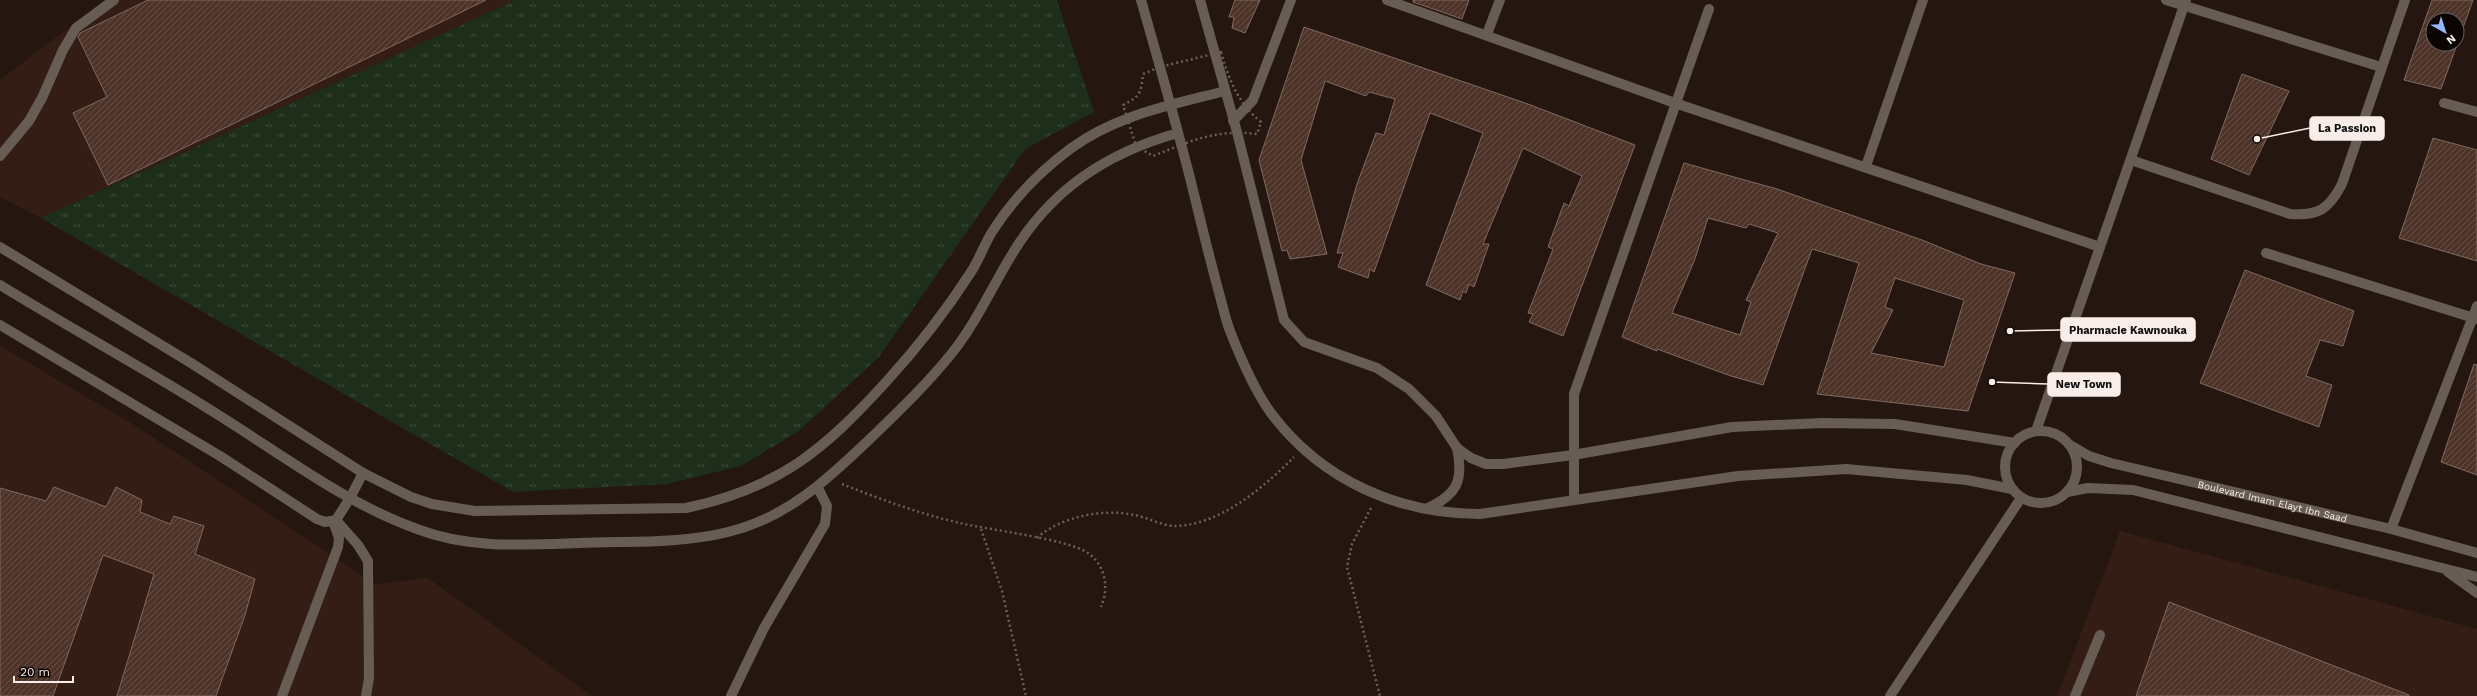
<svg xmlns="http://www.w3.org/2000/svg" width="2477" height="696" font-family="'Work Sans',sans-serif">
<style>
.built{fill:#331d15}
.grass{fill:url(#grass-tufts)}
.building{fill:url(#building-hatch);stroke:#7f6a62;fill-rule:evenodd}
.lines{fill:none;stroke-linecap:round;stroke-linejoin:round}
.path{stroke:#6d5f59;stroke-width:2.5;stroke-dasharray:2 3;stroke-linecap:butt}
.service{stroke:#675d54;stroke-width:10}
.minor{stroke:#675d54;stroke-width:10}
.tertiary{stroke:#675d54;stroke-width:10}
.labels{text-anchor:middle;stroke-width:3;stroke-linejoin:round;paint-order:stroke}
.street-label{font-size:10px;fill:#f9ede9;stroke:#0a0503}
.leader{fill:none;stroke:#f9ede9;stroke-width:1.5}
.callout-dot{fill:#f9ede9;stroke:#0a0503;stroke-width:1.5}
.callout{fill:#f9ede9;stroke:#f9ede9;stroke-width:1.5}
.callout-label{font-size:11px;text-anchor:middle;font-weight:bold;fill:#111}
</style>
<defs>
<pattern id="grass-tufts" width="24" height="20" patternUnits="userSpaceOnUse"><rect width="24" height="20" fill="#1d2e1a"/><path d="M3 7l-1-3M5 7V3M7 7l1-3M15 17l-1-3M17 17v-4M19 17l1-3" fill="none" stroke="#3f4d3b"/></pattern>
<pattern id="building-hatch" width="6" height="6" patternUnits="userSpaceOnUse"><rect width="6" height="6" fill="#4e3329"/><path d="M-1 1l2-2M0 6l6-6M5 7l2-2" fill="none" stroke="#685148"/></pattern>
</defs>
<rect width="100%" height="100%" fill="#261610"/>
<!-- built -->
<g class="built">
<path d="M105,0H516L41,218L0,197V80Z"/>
<path d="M0,346L131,423L375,584L428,578L592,696H0Z"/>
<path d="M2120,531L2477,629V696H2057Z"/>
</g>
<!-- grass -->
<path class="grass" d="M516,0H1057L1094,112L1025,149L879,357L799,431L741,466L667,484L513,492L41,218Z"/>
<!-- building -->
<g class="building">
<path d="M148,0H486L108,185L73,113L107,97L78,37L80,33Z"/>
<path d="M1235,0H1260L1245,33L1232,28L1234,17H1229Z"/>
<path d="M1413,0H1469L1462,19L1413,2Z"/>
<path d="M2432,0H2473L2441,89L2404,80ZM2433,20H2457V44H2433Z"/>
<path d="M1304,27L1528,104L1635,145L1563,336L1529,322L1533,314L1528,313L1553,249L1548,247L1564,203L1569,206L1582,176L1523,148L1483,244H1489L1474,287L1469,284L1466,293L1463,291L1460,300L1426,285L1483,133L1430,113L1374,272L1370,269L1368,278L1338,267L1343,253H1337L1357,184L1376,133L1384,135L1395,99L1369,92L1366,96L1325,81L1301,160L1327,254L1290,259L1287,250L1282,251L1259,160Z"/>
<path d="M2242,74L2289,91L2249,175L2211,159Z"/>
<path d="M2433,138L2477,150V261L2399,238Z"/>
<path d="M1684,163L1777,189L1922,240L1981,264L2015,273L1968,411L1817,394L1859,263L1812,249L1763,385L1731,376L1657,349V351L1622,337ZM1708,218L1746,228L1749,224L1778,233L1746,300L1751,302L1740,335L1672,313L1695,259ZM1895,278L1964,300L1944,367L1871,353L1893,310L1885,307Z"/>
<path d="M2245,270L2354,311L2343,346L2320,340L2306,376L2332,385L2319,427L2200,383Z"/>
<path d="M2474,364L2477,365V475L2441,462Z"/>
<path d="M54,487L106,507L116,487L142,500L140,512L170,524L174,516L204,526L195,554L255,579L245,615L216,696H117L154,574L103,555L53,696H0V488L46,501Z"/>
<path d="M2169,602L2409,695V696H2136Z"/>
</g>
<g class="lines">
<!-- path -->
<g class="path">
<path d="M1221,52C1229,80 1238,103 1261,122L1257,134C1215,129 1191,141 1153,156L1136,146L1123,105C1140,96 1141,94 1143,74L1160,67Z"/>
<path d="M842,484C880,499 920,514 960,523C989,530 1068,539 1088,553C1106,566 1109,588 1101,607"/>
<path d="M1371,508L1352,544L1347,567L1380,696"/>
<path d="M981,529L1002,591L1026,696"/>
<path d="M1037,538C1060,517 1103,508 1134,515C1147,517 1162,526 1175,526C1220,525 1263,488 1294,457"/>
</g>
<!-- service -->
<g class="service">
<path d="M2444,103L2477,112"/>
<path d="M0,156L29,121L42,98L63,50L76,28L114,0"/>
<path d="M2266,253L2477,319"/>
<path d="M0,325L220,456L317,519L325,522L336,520L350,498"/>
<path d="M336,520L358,545L368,561L369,678L366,696"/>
<path d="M2391,529L2477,306"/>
<path d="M282,696L338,547L339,538L333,521"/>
<path d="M2075,696L2100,635"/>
</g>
<!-- minor -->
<g class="minor">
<path d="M1387,0L1675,103L2100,247"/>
<path d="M2166,0L2381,67"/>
<path d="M1487,34L1500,0"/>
<path d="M1233,121L1253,100L1291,0"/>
<path d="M2131,160L2290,214C2319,216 2329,209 2342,184L2405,0"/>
<path d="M1866,166L1923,0"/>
<path d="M0,247L191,363L363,473L411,497L432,504L475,511L686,508C779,488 823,451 886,382C917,348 946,311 971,272C979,260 984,245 992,232C1013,199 1039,172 1070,149C1116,115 1171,105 1225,91"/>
<path d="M0,285C73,330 148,370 220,416C284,456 345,503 417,529C469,549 524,545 579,543C628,541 680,544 728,532C788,518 830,477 874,435C901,409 928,383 952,353C976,323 991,289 1011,256C1050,190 1106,153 1178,133"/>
<path d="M2036,431L2186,0"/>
<path d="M350,498L363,473"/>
<path d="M1574,500V394L1709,9"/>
<path d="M731,696L764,628L825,524L827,506L818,488"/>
</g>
<!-- tertiary -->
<g class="tertiary">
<path d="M1141,0C1159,63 1177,126 1193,190C1201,223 1209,256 1218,289C1222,303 1225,318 1230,331C1241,359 1254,390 1271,413C1321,480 1398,514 1480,514L1738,476L1846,469L1967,480L2012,489"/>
<path d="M1200,0L1237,132L1284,320L1304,342L1377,368L1409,389L1436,416L1457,448L1471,458L1486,464H1503L1573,455L1732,427L1822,423L1895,424L2015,443"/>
<circle cx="2041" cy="467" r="36"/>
<path id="s1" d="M2070,445L2089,456L2111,463L2391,529L2477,553"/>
<path d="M2067,492L2088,488L2133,490L2477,577"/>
<path d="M1426,509C1457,495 1464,481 1457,448"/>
<path d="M2448,572L2477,593"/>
<path d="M1890,696L2021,498"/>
</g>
</g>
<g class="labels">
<!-- street labels -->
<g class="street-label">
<text dy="4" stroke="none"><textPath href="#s1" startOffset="211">Boulevard Imam Elayt Ibn Saad</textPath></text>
</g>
</g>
<!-- callouts -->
<path class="leader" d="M2257 139L2310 128M2010 331L2061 330M1992 382L2048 384"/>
<g class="callout-dot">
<circle cx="2257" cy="139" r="4"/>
<circle cx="2010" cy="331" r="4"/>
<circle cx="1992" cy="382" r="4"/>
</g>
<g class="callout">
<rect x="2310" y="117" width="74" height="23" rx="4"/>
<rect x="2061" y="318" width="134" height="23" rx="4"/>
<rect x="2048" y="373" width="72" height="23" rx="4"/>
</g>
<g class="callout-label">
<text x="2347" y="132">La Passion</text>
<text x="2128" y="334">Pharmacie Kawnouka</text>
<text x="2084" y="388">New Town</text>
</g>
<!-- north arrow -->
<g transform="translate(2445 32) rotate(141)"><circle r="19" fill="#0a0503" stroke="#6a625f"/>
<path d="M0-3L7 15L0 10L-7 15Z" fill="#98b5fd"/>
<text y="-6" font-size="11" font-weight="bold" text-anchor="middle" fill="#f9ede9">N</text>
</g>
<!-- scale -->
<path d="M14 676v6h59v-6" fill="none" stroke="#f9ede9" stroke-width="2"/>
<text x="20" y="676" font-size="12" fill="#f9ede9" stroke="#0a0503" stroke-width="3" paint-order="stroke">20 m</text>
</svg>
